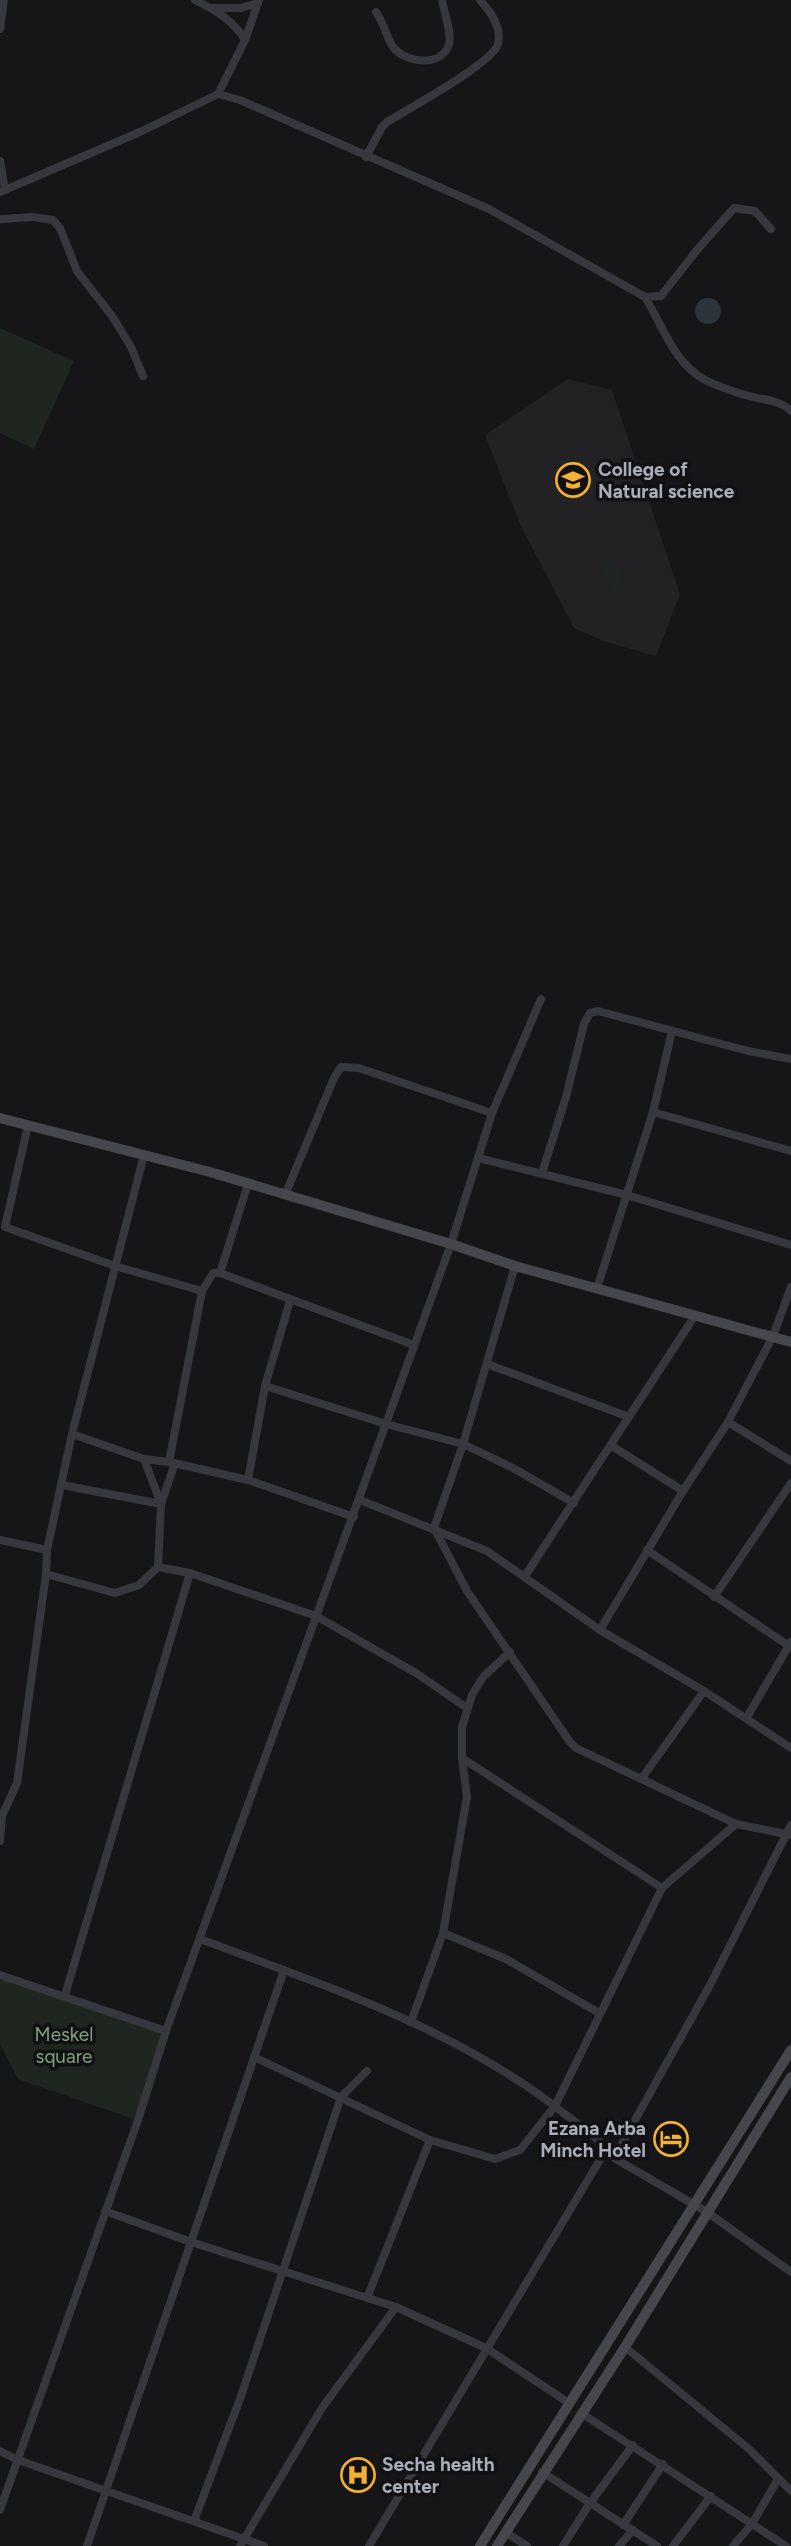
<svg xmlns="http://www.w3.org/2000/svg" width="791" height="2546" font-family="Figtree,sans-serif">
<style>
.built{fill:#222225}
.green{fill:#1e261f}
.water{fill:#2c353c}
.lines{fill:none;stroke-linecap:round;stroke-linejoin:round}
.street{stroke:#37383d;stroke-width:8}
.secondary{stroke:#45474d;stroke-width:10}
.labels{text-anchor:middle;stroke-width:7;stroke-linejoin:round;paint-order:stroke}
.poi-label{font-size:19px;font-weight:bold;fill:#a8adb8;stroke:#111113;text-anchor:start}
.park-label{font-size:19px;fill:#7fa381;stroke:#111113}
</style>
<rect width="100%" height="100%" fill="#161618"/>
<!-- built -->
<path class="built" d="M568,379L612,390L680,594L656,656L606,642L574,628L521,526L485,435Z"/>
<!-- green -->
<g class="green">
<path d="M0,328L74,361L34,449L0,433Z"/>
<path d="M617,565L625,590L611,594L604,570Z"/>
<path d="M18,1978L167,2033L136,2120L18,2079L0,2044V1980Z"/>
</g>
<!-- water -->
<circle class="water" cx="708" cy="311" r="13"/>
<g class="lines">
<!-- street -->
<g class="street">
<path d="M195,0C215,10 233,20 245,40"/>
<path d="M211,8H241L258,3"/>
<path d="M376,12C384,23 386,36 393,47C405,63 442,68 449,44C452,32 444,13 442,0"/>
<path d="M0,29L4,0"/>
<path d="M218,94L245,40L259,0"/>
<path d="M366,157L382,127L387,122C408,109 493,63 498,44C502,28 490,11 480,0"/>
<path d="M0,161L5,190"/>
<path d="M0,192L140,132L218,94L240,100L489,209L645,297L661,296L697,250L734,208L755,211L771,229"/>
<path d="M0,219L33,217L53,220L60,228L77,271L112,316L131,347L143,376"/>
<path d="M645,297C663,326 673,362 705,380C717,386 732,391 745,395C760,400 779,399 791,411"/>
<path d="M653,1112L791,1151"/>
<path d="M28,1125L5,1227L115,1266L202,1291L213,1273H220L414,1345"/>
<path d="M478,1158L627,1195L791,1245"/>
<path d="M542,1173L566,1097L584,1024L590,1013L598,1011L748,1051L791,1059"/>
<path d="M285,1195L334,1078L341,1067L359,1068L492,1113"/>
<path d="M515,1266L463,1444L434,1528L467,1591L570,1742L576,1748L736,1824L791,1835"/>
<path d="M220,1273L248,1184"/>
<path d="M597,1288L653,1112L672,1031"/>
<path d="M487,1364L629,1417"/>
<path d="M265,1386L386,1424L463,1444L513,1468L574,1503"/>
<path d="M728,1422L791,1461"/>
<path d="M72,1434L144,1459L169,1462L248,1480L354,1517"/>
<path d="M612,1446L683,1491"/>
<path d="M144,1459L161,1504"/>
<path d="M169,1462L202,1291"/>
<path d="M248,1480L265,1386L290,1301"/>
<path d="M62,1485L161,1504"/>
<path d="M360,1500L487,1551L600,1630L704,1691L791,1748"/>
<path d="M0,1540L47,1550"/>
<path d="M647,1550L789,1646"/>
<path d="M158,1567L190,1573L316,1616L416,1673L467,1708"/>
<path d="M46,1574L115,1593L139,1585L158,1567L161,1504L175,1463"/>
<path d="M525,1576L694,1317"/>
<path d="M714,1597L791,1483"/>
<path d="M600,1630L683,1491L728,1422L773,1336L791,1287"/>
<path d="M747,1717L791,1642"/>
<path d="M462,1758L662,1888"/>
<path d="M642,1778L704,1691"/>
<path d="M0,1841L2,1816L17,1783L46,1574L47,1550L72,1434L144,1155"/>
<path d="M443,1933L506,1959L599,2013"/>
<path d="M200,1939C326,1986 460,2030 566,2115C583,2128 602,2140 614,2158L707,2212L791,2272"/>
<path d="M0,1975L166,2031"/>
<path d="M65,1995L190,1573"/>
<path d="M411,2022L443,1933L467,1797L462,1758V1727L472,1695L483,1677L510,1652"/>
<path d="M256,2058L430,2140L495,2159L520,2150L555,2106L662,1888L736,1824"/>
<path d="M614,2158L710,1985L791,1825"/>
<path d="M105,2211L191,2242L396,2307L486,2348L569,2403"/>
<path d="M367,2298L430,2140"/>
<path d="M625,2347L749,2449L791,2491"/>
<path d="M581,2413L786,2546"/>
<path d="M0,2451L18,2460L264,2546"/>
<path d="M542,2472L657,2546"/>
<path d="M0,2510L138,2120L166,2031L451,1244L492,1113L541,999"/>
<path d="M194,2521L241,2396L341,2097L367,2071"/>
<path d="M623,2525L663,2464"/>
<path d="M505,2532L527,2546"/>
<path d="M87,2546L284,1970"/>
<path d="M240,2546L322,2408L396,2307"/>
<path d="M369,2546L607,2148"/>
<path d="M563,2546L590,2503L633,2445"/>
<path d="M619,2546L633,2530"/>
<path d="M673,2546L711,2496"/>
<path d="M733,2546L752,2524L778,2479"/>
</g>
<!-- secondary -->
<g class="secondary">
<path d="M0,1118L210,1172L451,1244L515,1266L791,1342"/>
<path d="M480,2546L791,2050"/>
<path d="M497,2546L625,2347L791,2077"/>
</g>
</g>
<!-- icons -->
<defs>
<g id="university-ring" transform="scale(1.75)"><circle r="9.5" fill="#111113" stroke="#f2b134" stroke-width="1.5"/><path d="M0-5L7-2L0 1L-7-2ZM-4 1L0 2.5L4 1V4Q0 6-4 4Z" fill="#f2b134"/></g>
<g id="hotel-ring" transform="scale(1.75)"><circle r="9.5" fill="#111113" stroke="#f2b134" stroke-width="1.5"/><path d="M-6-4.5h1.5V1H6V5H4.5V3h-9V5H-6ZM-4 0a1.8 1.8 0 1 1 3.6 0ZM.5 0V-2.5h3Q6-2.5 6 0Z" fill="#f2b134"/></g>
<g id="hospital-ring" transform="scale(1.75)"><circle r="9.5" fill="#111113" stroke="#f2b134" stroke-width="1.5"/><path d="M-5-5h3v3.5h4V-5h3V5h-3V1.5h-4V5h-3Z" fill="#f2b134"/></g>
</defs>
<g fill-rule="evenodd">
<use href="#university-ring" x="573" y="480"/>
<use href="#hotel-ring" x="671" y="2139"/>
<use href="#hospital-ring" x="358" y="2475"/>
</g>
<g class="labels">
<!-- poi labels -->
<g class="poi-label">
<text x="598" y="476">College of<tspan x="598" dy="22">Natural science</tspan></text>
<text x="646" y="2135" text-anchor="end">Ezana Arba<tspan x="646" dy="22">Minch Hotel</tspan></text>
<text x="382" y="2471">Secha health<tspan x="382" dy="22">center</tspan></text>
</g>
<!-- park labels -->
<g class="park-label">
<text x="64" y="2041">Meskel<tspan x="64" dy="22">square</tspan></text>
</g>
</g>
</svg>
